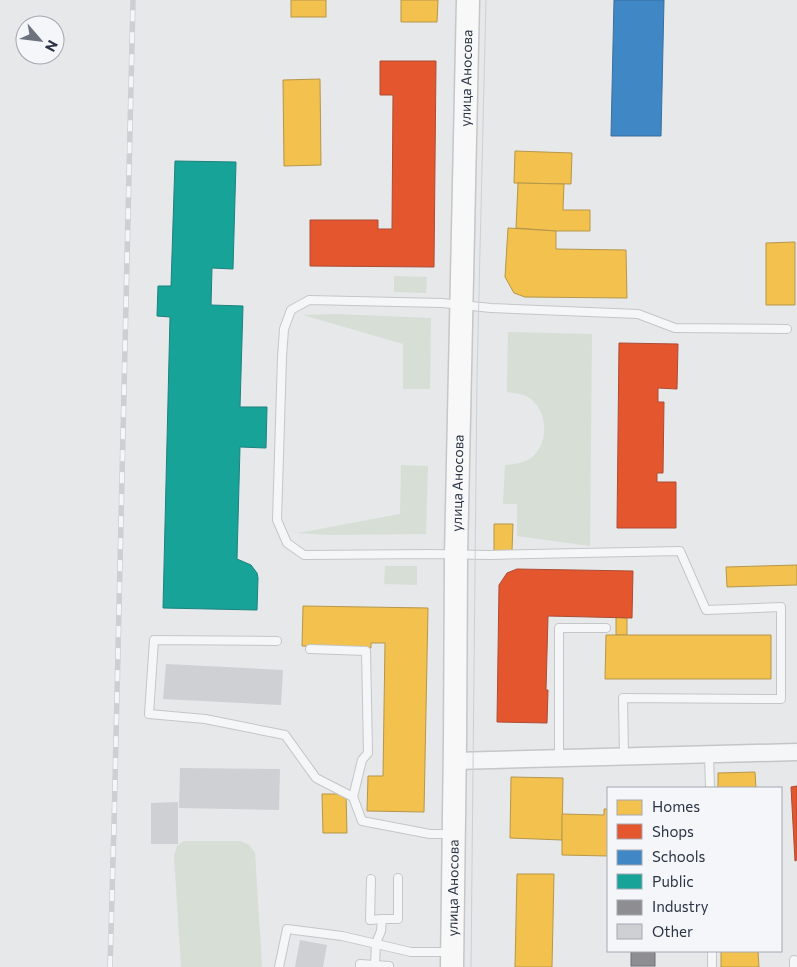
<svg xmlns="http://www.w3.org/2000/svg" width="797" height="967" font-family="Commissioner,sans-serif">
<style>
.green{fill:#d6ded6}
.homes{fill:#f2c14e;stroke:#b6974b}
.shops{fill:#e4572e;stroke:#ac4c35}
.schools{fill:#3f88c5;stroke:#396f9f}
.public{fill:#17a398;stroke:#1d827f}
.industry{fill:#8d8d92;stroke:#70727b}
.building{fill:#ced0d3}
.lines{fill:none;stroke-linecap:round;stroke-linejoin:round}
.service-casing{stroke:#c4c6c8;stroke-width:10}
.minor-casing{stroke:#c4c6c8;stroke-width:19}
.secondary-casing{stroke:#c4c6c8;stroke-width:25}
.service{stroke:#f5f6f7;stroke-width:8}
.minor{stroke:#f5f6f7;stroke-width:16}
.secondary{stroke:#f8f8f8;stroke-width:22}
.tram{stroke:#cecfd2;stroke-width:1}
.rail-casing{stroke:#cecfd2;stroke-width:5.5}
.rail{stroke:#f4f6f9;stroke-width:4;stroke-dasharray:11;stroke-linecap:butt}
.labels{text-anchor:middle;stroke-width:5;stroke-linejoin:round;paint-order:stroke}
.street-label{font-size:14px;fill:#2b3445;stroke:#f4f6f9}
</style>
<rect width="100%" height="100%" fill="#e6e8ea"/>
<!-- green -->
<g class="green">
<path d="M394,276L427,277L426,293L394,292Z"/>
<path d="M335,314L431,318L430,389H403V344L303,315Z"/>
<path d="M508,332L592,334L590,546L517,536V504H503L505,465C515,464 529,463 536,453C550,436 546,406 526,396C520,393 513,393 507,392Z"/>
<path d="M401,465L428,466L426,534L328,535L298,533L400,514Z"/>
<path d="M385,566H417V585L384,584Z"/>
<path d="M184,841H240L249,845L255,853L262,967H181L174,856L177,846Z"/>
</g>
<!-- homes -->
<g class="homes">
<rect x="291" y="0" width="35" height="17"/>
<path d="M401,0H438L437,22H401Z"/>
<path d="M320,79L321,165L284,166L283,80Z"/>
<path d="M515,151L572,153L571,184L514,183Z"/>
<path d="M518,183L564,184L563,210H590V231H556L516,228Z"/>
<path d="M508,228L556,231V249L626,250L627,298L525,297L514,293L505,277Z"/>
<path d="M795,242V305H766V243Z"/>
<path d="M494,524H513L512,551H494Z"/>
<path d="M797,565V585L727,587L726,567Z"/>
<path d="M303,606L428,608L424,812L367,811L368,776H383L385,643H371V648L302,646Z"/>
<path d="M616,617L627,618V635H616Z"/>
<path d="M606,635H771V679H605Z"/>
<path d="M755,772L756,788H718V773Z"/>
<path d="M511,777L563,778L562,840L510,838Z"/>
<path d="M322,794H346L347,833H323Z"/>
<path d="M604,809H608V856L562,855V814L604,815Z"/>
<path d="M517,874H554L552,967H515Z"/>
<path d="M721,951H758L759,967H721Z"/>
</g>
<!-- shops -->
<g class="shops">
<path d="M380,61H436L434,267L310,266V220H378V229H392L393,95H380Z"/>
<path d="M619,343L678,344L677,389L658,388V402H664L663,473H657V482H676V528H617Z"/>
<path d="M517,569L633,571L632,618L548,616L546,690H548L547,723L497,722L499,585L507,573Z"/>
<path d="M797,786V860L795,861L791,787Z"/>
</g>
<!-- schools -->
<path class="schools" d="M614,0H664L661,136H611Z"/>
<!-- public -->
<path class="public" d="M175,161L236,162L233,269L212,268L211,305L243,306L240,407H267L266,448L240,447L237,559L251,565L257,573L258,578L257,610L163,608L170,317L157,316L158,286H171Z"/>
<!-- industry -->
<rect class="industry" x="631" y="951" width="24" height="15"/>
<!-- building -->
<g class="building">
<path d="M166,664L283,670L281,705L163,699Z"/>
<path d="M180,768L280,769L279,810L179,808Z"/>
<path d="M178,802V844H151V803Z"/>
<path d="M300,940L327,945L323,967H295Z"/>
</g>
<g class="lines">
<!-- service casing -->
<g class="service-casing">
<g id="service">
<path d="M277,641L154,640L149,714L205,719L285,735L316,778L353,797L362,821L430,834H452"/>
<path d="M310,649L366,651L368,753L362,760L353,797"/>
<path d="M709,754L710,788"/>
<path d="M624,756L623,698L781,699V607L706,610L680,551L489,555L431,554L304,555L287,543L277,520L282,357L284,329L291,310L309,300L442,303L491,308L638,314L675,328L787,329"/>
<path d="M559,758V628H606"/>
<path d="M371,879L370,920L382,919L381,931L376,943L375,965"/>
<path d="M382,919H398V878"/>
<path d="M712,951V967"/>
<path d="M794,960V967"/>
<path d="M279,967L287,929L342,936L411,952H449"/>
<path d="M360,967V964L389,966V967"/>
</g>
</g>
<!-- minor casing -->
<g class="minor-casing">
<path id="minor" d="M455,761L797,752"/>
</g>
<!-- secondary casing -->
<g class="secondary-casing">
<g id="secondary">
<path id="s1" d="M452,967L455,741L456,555L468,0"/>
</g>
</g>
<!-- service -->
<use href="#service" class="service"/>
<!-- minor -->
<use href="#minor" class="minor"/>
<!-- secondary -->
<use href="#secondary" class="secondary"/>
<!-- tram -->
<path class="tram" d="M471,967L477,376L486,0"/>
<!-- rail casing -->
<g class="rail-casing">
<path id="rail" d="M110,967L114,825L133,0"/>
</g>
<!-- rail -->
<use href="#rail" class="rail"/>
</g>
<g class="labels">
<!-- street labels -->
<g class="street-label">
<text dy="5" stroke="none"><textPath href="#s1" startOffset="889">улица Аносова</textPath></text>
<text dy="5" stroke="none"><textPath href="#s1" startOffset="484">улица Аносова</textPath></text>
<text dy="5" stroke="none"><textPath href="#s1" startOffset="79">улица Аносова</textPath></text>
</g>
</g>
<!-- legend -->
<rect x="607" y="787" width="175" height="165" fill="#f4f6f9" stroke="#a4a8b1"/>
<rect x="617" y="800" width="25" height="15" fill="#f2c14e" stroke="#a4a8b1"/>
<text x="652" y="812" font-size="15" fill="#2b3445">Homes</text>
<rect x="617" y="824" width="25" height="15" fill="#e4572e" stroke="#a4a8b1"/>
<text x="652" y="837" font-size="15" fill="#2b3445">Shops</text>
<rect x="617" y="850" width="25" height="15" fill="#3f88c5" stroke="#a4a8b1"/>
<text x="652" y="862" font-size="15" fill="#2b3445">Schools</text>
<rect x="617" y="874" width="25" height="15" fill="#17a398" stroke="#a4a8b1"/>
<text x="652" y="887" font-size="15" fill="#2b3445">Public</text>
<rect x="617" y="900" width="25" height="15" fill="#8d8d92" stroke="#a4a8b1"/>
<text x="652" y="912" font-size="15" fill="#2b3445">Industry</text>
<rect x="617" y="924" width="25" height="15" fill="#ced0d3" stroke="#a4a8b1"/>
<text x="652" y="937" font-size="15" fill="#2b3445">Other</text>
<!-- north arrow -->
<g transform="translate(40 40) rotate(118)"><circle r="24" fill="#f4f6f9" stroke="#a4a8b1"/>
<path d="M0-4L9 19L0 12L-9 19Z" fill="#6c737f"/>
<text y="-8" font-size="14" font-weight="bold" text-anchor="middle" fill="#2b3445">N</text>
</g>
</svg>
